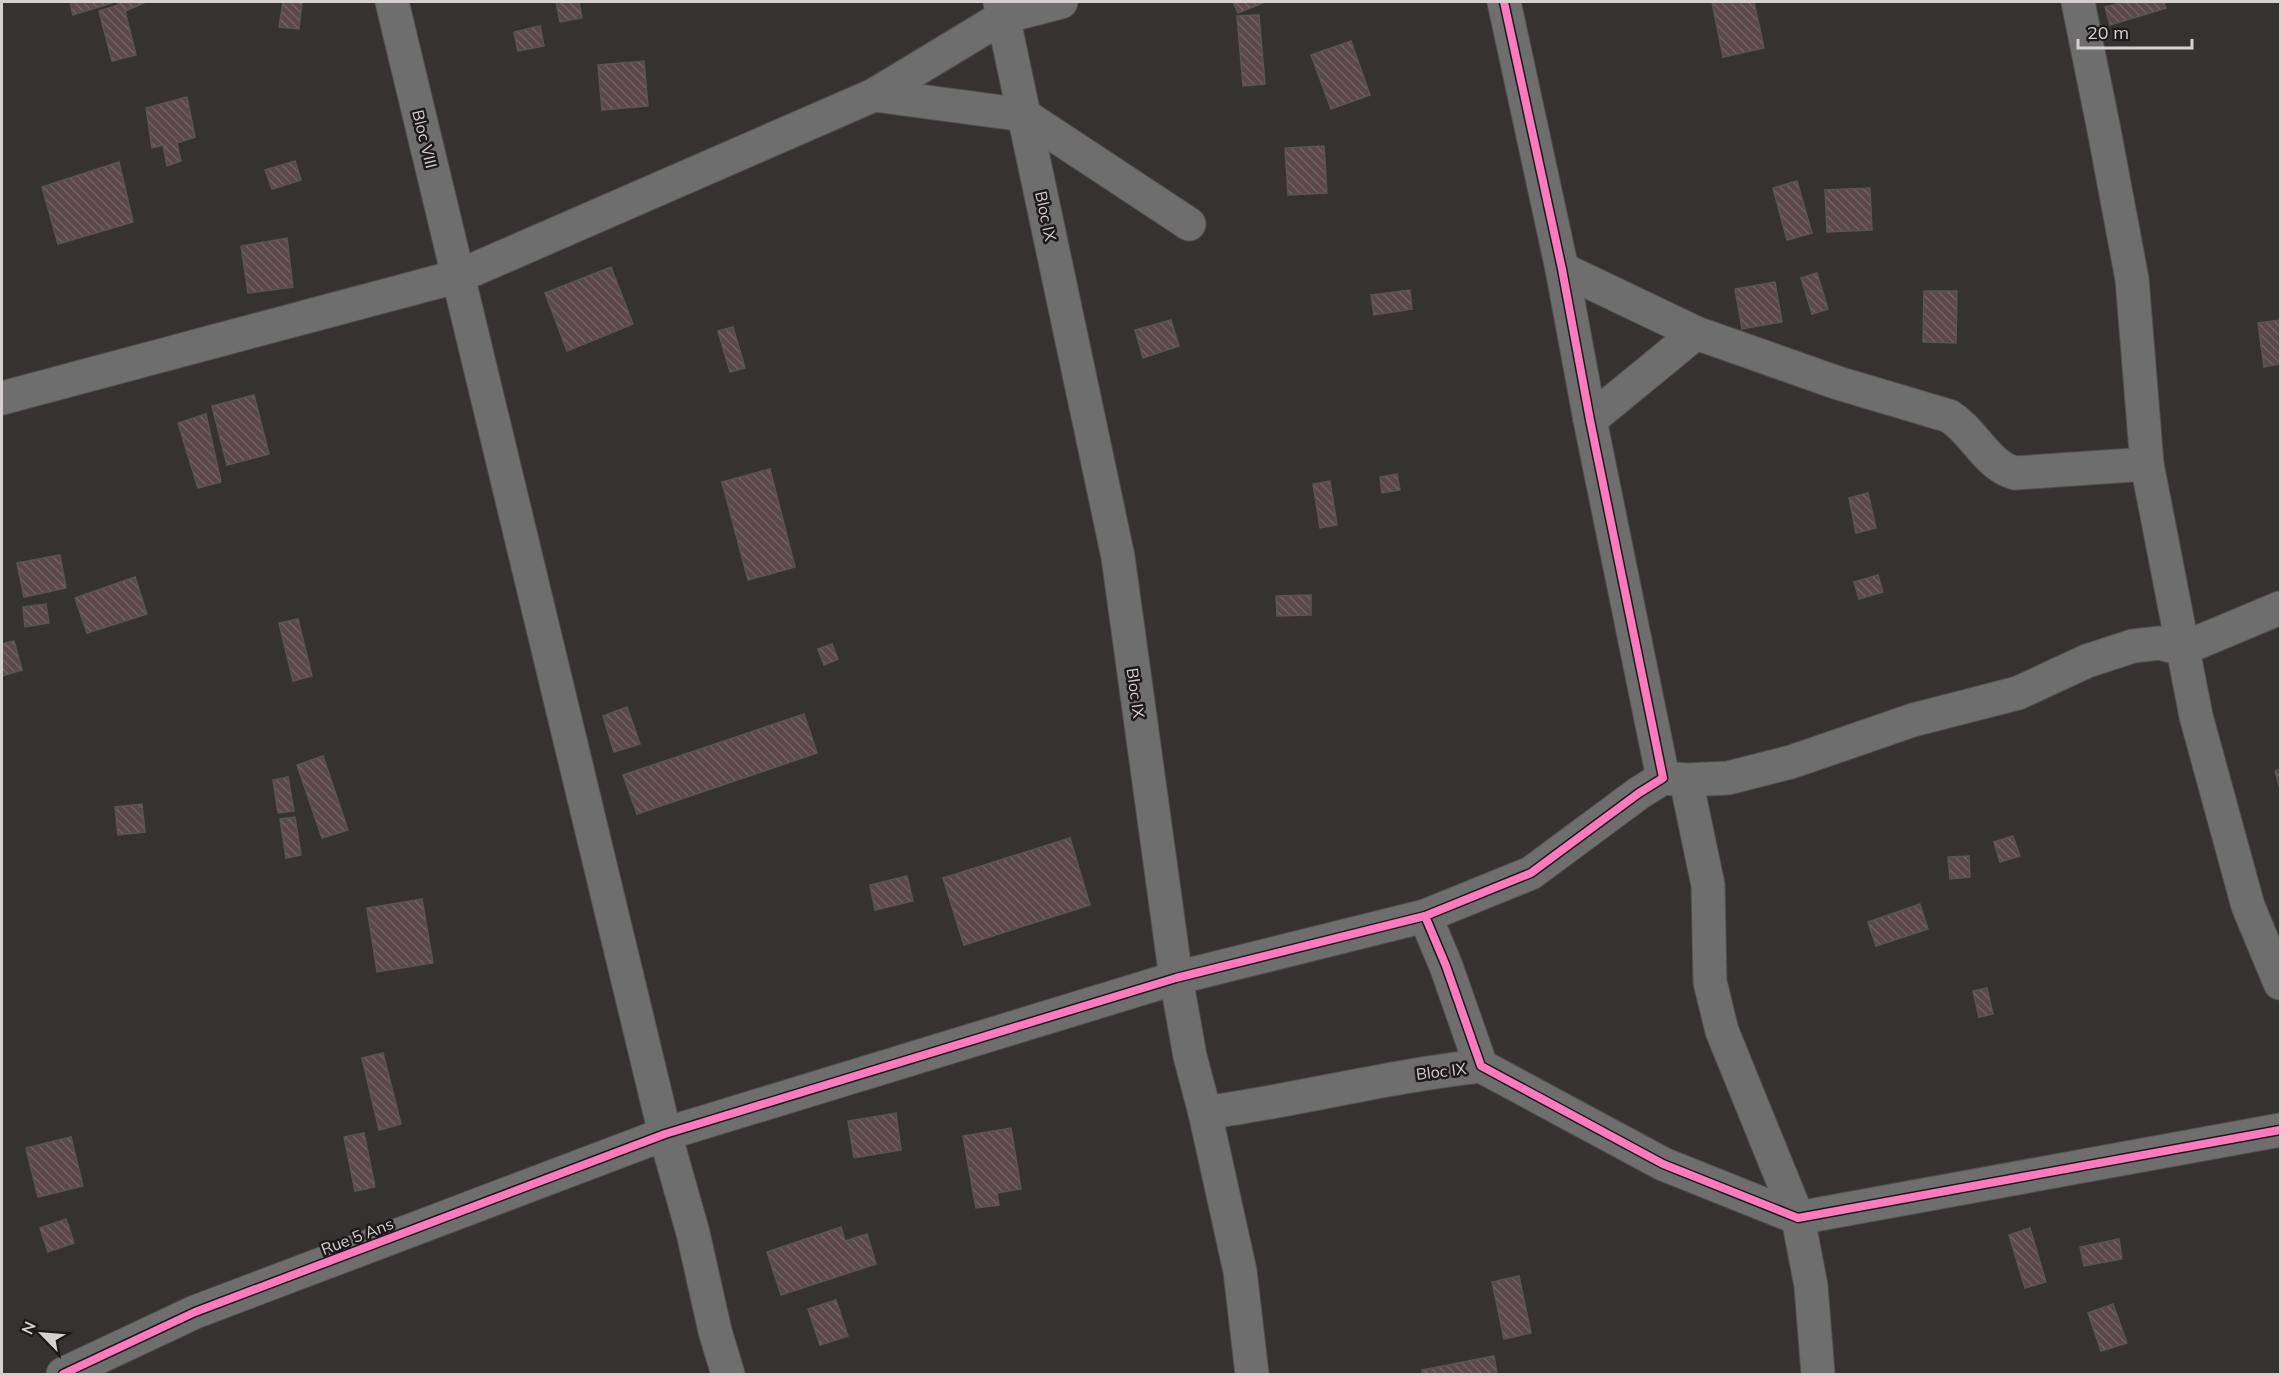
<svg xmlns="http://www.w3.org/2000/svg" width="2282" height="1376" font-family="Mulish,sans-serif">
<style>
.building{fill:url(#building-back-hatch);stroke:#595555;stroke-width:1.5}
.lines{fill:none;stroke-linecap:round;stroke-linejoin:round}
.street-casing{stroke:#534f4f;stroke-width:35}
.street{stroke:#6f6e6e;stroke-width:33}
.cycleway-casing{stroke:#1d191a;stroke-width:11}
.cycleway{stroke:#fd7abc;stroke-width:8}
.labels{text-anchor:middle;stroke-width:5;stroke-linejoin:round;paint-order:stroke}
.street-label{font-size:16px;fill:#d6d0d1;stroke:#1d191a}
</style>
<defs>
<pattern id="building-back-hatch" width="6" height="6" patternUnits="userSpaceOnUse" patternTransform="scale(1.5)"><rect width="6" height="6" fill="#5a484d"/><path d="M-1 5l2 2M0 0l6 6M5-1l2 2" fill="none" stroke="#716166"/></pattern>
</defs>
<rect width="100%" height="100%" fill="#373232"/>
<!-- building -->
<g class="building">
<path d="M70,2H112V3L73,15Z"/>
<path d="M117,2H146L125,11L136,55L112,61L99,11L118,5Z"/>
<path d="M283,2H302L299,29L279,27Z"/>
<path d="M556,2H579L582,18L560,22Z"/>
<path d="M1233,2H1265L1238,13Z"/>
<path d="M1712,2H1754L1764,48L1723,57Z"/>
<path d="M2124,2H2164L2166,8L2110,25L2105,7Z"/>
<path d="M1259,15L1265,84L1243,86L1237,16Z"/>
<path d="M540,26L544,46L518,51L514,32Z"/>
<path d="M1351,41L1370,95L1331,109L1311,55Z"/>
<path d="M644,61L648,106L602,110L598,65Z"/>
<path d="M187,97L195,137L177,143L181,161L167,166L163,145L152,148L146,108Z"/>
<path d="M1324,146L1327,193L1288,195L1285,148Z"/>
<path d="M295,161L301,180L272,189L265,170Z"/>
<path d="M119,162L133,222L58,244L42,187Z"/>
<path d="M1797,181L1812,233L1787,240L1773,188Z"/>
<path d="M1870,188L1872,230L1827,232L1825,190Z"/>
<path d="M287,238L293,287L248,293L241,246Z"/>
<path d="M611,267L633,324L567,351L545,293Z"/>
<path d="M1817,273L1828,309L1812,314L1801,278Z"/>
<path d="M1775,282L1782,322L1742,329L1735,289Z"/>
<path d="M1410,290L1412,309L1374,315L1371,295Z"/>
<path d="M1924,291H1957L1956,343L1923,342Z"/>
<path d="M1171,320L1179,346L1143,358L1135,330Z"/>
<path d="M2280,320V364L2264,367L2258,323Z"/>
<path d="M733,327L745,368L730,372L718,331Z"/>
<path d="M254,395L269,454L227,465L212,406Z"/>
<path d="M206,414L221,482L198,488L178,423Z"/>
<path d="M770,469L795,567L748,580L722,482Z"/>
<path d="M1397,474L1400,490L1382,493L1380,477Z"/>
<path d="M1330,481L1337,525L1320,528L1313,484Z"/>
<path d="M1868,493L1876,528L1856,533L1849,498Z"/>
<path d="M60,555L66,588L24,597L17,563Z"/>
<path d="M1878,575L1883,592L1859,599L1854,582Z"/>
<path d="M135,577L147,614L87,633L75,598Z"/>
<path d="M1311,595V615L1277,616L1276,596Z"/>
<path d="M46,604L49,623L25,627L23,607Z"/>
<path d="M298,619L312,676L293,681L279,623Z"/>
<path d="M14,641L22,670L2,676V644Z"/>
<path d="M832,644L838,659L824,665L818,649Z"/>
<path d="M627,707L640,744L614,752L603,716Z"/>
<path d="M804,714L817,753L637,814L623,775Z"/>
<path d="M323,756L348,830L322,838L297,765Z"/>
<path d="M2280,769V789L2275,771Z"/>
<path d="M288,777L294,811L278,813L273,780Z"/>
<path d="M142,804L145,832L118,835L115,807Z"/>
<path d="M295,817L301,855L286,858L280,819Z"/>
<path d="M2013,836L2020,856L2000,862L1994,842Z"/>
<path d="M1070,838L1090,905L964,945L943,878Z"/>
<path d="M1969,856L1970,877L1950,879L1948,857Z"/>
<path d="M907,876L913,901L875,910L870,885Z"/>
<path d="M422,899L433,963L377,972L367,908Z"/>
<path d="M1920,904L1928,929L1876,946L1868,922Z"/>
<path d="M1987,988L1993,1014L1979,1017L1973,991Z"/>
<path d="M383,1053L401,1124L379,1130L362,1058Z"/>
<path d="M896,1113L901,1150L854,1158L848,1121Z"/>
<path d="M1011,1128L1021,1189L997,1193L999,1205L976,1208L963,1136Z"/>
<path d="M364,1133L375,1187L355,1191L344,1137Z"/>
<path d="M71,1137L83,1186L38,1197L26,1148Z"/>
<path d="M66,1219L74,1243L48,1252L40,1228Z"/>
<path d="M841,1227L845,1241L867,1234L876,1264L781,1295L767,1252Z"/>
<path d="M2030,1228L2046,1282L2025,1288L2009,1235Z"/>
<path d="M2119,1239L2122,1259L2084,1266L2080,1247Z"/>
<path d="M1519,1276L1531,1333L1504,1339L1492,1282Z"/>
<path d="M836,1300L848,1336L820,1345L808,1309Z"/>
<path d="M2113,1304L2127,1343L2101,1351L2088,1313Z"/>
<path d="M1494,1356L1497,1374H1423L1422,1370Z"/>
</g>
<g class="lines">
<!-- street casing -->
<g class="street-casing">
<g id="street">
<path d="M392,2L665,1134L693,1233L715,1331L728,1374"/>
<path d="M1000,2L1118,557L1176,978L1190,1056L1205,1113C1297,1100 1388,1076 1481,1066"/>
<path d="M1504,2L1562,269L1590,420L1663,778L1639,793L1531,873L1425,916L1446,966L1481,1066L1663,1164L1798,1218L2280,1130"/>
<path d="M2078,2L2104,130L2132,279L2147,464L2196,716L2248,906L2280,983"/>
<path d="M874,95L1024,115L1189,224"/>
<path d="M1562,269L1696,333"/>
<path d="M2,398L459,276L874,95L1003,17L1061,2"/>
<path d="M1590,420L1696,333L1838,383L1949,416C1974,431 1986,465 2015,473L2147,464"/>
<path d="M1663,778L1686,780L1728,778L1791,762L1913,720L2018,693L2087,661L2133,646L2160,643L2182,649L2280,608"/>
<path d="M1686,780L1708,885L1710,982L1722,1031L1798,1218L1811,1286L1818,1374"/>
<path d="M1205,1113L1240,1271L1252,1374"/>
<path d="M63,1374L195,1312L665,1134L1176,978L1425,916"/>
</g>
</g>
<!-- street -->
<use href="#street" class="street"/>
<!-- cycleway casing -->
<g class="cycleway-casing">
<g id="cycleway">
<path d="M1504,2L1562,269L1590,420L1663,778L1639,793L1531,873L1425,916L1446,966L1481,1066L1663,1164L1798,1218L2280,1130"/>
<path d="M63,1374L195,1312L665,1134L1176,978L1425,916"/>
</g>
</g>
<!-- cycleway -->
<use href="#cycleway" class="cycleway"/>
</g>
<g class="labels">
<!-- street labels -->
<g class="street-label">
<text transform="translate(425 139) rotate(76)" y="6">Bloc VIII</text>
<text transform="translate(1046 216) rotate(78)" y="6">Bloc IX</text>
<text transform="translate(1136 693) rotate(82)" y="6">Bloc IX</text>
<text transform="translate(1441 1071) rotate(-7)" y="6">Bloc IX</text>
<text transform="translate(357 1236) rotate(-21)" y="6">Rue 5 Ans</text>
</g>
</g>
<!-- border -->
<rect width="2282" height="1376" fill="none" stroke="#d6d0d1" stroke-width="6"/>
<!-- north arrow -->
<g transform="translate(42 1334) rotate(295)" stroke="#1d191a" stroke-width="4.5" paint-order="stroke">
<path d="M0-4.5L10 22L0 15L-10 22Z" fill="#d6d0d1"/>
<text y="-9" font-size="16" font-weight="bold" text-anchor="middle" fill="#d6d0d1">N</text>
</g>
<!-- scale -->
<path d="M2078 39v9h114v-9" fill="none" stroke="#d6d0d1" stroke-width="3"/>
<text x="2087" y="39" font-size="18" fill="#d6d0d1" stroke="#1d191a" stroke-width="4.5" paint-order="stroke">20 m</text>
</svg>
